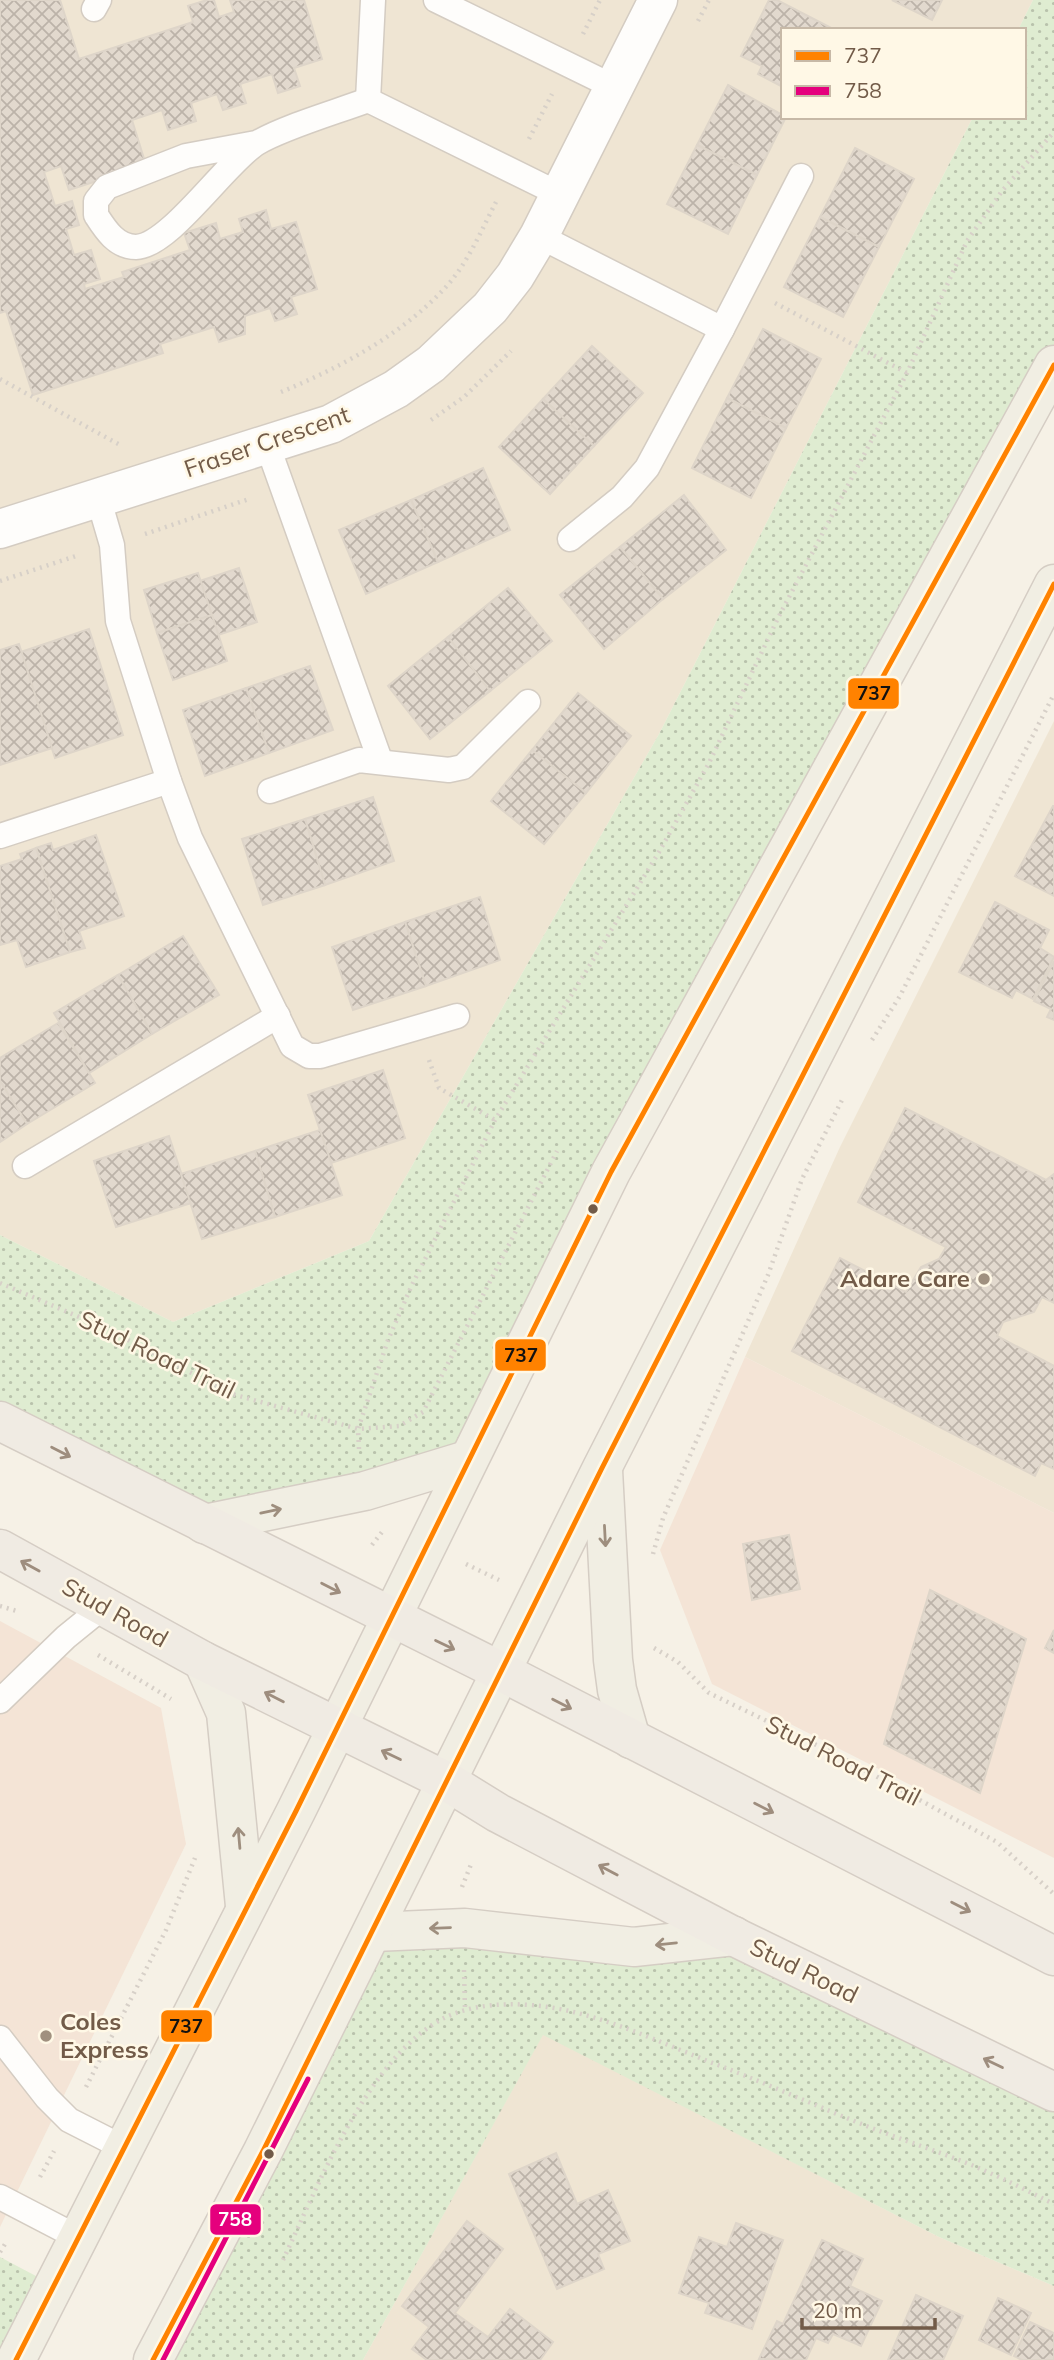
<svg xmlns="http://www.w3.org/2000/svg" width="1054" height="2360" font-family="Mulish,sans-serif">
<style>
.residential{fill:#efe5d3}
.commercial{fill:#f4e4d6}
.park{fill:url(#park-dots)}
.building{fill:url(#building-cross-hatch);stroke:#ded5c9;stroke-width:2}
.lines{fill:none;stroke-linecap:round;stroke-linejoin:round}
.service-casing{stroke:#d4ccc2;stroke-width:27}
.minor-casing{stroke:#d4ccc2;stroke-width:41}
.primary-casing{stroke:#d5cdc4;stroke-width:41}
.trunk-casing{stroke:#d5cdc4;stroke-width:41}
.path{stroke:#d7d0c8;stroke-width:4.5;stroke-dasharray:2 5;stroke-linecap:butt}
.service{stroke:#fefdfb;stroke-width:24}
.minor{stroke:#fefdfb;stroke-width:38}
.primary{stroke:#f1eee3;stroke-width:38}
.trunk{stroke:#f0ebe3;stroke-width:38}
.bus-1-casing{stroke:#fff8e6;stroke-width:10}
.bus-2-casing{stroke:#fff8e6;stroke-width:10}
.bus-1{stroke:#ff8200;stroke-width:5}
.bus-2{stroke:#e5007d;stroke-width:5}
.oneway{stroke:#9e8d7e}
.oneway2{stroke:#9e8e7e}
.bus-dot{fill:#725b48;stroke:#fff8e6;stroke-width:2.5}
.poi-dot{fill:#a0907f;stroke:#fff8e6;stroke-width:2.5}
.labels{text-anchor:middle;stroke-width:5;stroke-linejoin:round;paint-order:stroke}
.street-label{font-size:24px;fill:#725b48;stroke:#fff8e6}
.poi-label{font-size:24px;font-weight:bold;fill:#725b48;stroke:#fff8e6;text-anchor:end}
.line-badge{stroke:#fff8e6;stroke-width:2.5}
.badge-label{font-size:19px;text-anchor:middle;font-weight:bold;fill:#fff}
.pale-badge-label{font-size:19px;text-anchor:middle;font-weight:bold;fill:#111}
</style>
<defs>
<pattern id="park-dots" width="8" height="8" patternUnits="userSpaceOnUse" patternTransform="scale(1.75)"><rect width="8" height="8" fill="#dfecd1"/><path d="M2 2h.1M6 6h.1" fill="none" stroke="#b9c2ac" stroke-width="1.8" stroke-linecap="round"/></pattern>
<pattern id="building-cross-hatch" width="8" height="8" patternUnits="userSpaceOnUse" patternTransform="scale(1.75)"><rect width="8" height="8" fill="#e2d9ce"/><path d="M0 0l8 8M0 8l8-8" fill="none" stroke="#bcb3a9"/></pattern>
</defs>
<rect width="100%" height="100%" fill="#f6f1e6"/>
<!-- residential -->
<g class="residential">
<path d="M0,0H1033L1018,30H783V117H973L659,734L369,1241L173,1322L0,1235Z"/>
<path d="M1054,721V1513L745,1357L840,1147Z"/>
<path d="M543,2034L939,2237L1054,2286V2360H363Z"/>
</g>
<!-- commercial -->
<g class="commercial">
<path d="M745,1357L1054,1513V1858L712,1684L660,1550Z"/>
<path d="M0,1621L161,1708L186,1844L0,2227Z"/>
</g>
<!-- park -->
<g class="park">
<path d="M1033,0H1054V365L467,1460L204,1524L0,1421V1235L173,1322L369,1241L659,734L973,117H1024V30H1018Z"/>
<path d="M374,1932L734,1936L1054,2092V2286L939,2237L543,2035L363,2360H153Z"/>
<path d="M0,2257L53,2285L0,2360Z"/>
</g>
<!-- building -->
<g class="building">
<path d="M0,0H60L79,59L193,22L188,6L207,0H214L219,17L234,12L230,0H304L322,59L294,68L300,86L278,93L272,74L240,84L246,103L223,110L217,94L191,103L196,121L168,130L162,110L132,120L146,165L69,190L61,166L44,172L55,206L72,201L79,225L66,229L74,255L91,250L100,279L84,284L85,289L124,277L122,272L190,250L184,233L216,223L220,239L243,232L239,219L266,210L271,229L296,222L317,289L291,297L297,314L275,321L270,308L245,316V334L219,342L214,327L160,344L163,353L33,395L6,311L0,313Z"/>
<path d="M769,0H777L835,30H783V87L758,74L762,66L741,56Z"/>
<path d="M892,0H942L932,20Z"/>
<path d="M728,85L786,117L757,175L697,145Z"/>
<path d="M697,145L757,175L728,234L667,204Z"/>
<path d="M855,148L914,179L879,247L820,217Z"/>
<path d="M820,217L879,247L843,317L784,287Z"/>
<path d="M763,329L821,359L786,428L727,398Z"/>
<path d="M592,346L643,393L594,446L543,399Z"/>
<path d="M727,398L786,428L751,498L692,468Z"/>
<path d="M543,399L594,446L550,494L499,447Z"/>
<path d="M483,468L510,530L438,562L411,500Z"/>
<path d="M684,495L726,550L663,599L620,547Z"/>
<path d="M411,500L438,562L366,594L339,530Z"/>
<path d="M620,547L663,599L604,649L560,595Z"/>
<path d="M239,568L257,622L218,635L200,581Z"/>
<path d="M198,573L212,615L157,633L144,590Z"/>
<path d="M508,588L552,641L490,691L448,637Z"/>
<path d="M212,615L227,661L173,680L157,633Z"/>
<path d="M89,629L123,735L55,758L21,652Z"/>
<path d="M448,637L490,691L430,739L388,686Z"/>
<path d="M19,644L52,748L0,765V650Z"/>
<path d="M310,666L333,730L269,753L246,688Z"/>
<path d="M246,688L269,753L205,776L183,710Z"/>
<path d="M578,693L631,736L586,793L532,750Z"/>
<path d="M532,750L586,793L544,844L491,801Z"/>
<path d="M373,797L394,861L325,885L305,819Z"/>
<path d="M1053,806H1054V896L1015,876Z"/>
<path d="M305,819L325,885L263,905L242,839Z"/>
<path d="M96,835L124,916L79,931L85,948L70,952L36,848L51,843L53,850Z"/>
<path d="M36,848L70,952L26,967L17,940L0,945V866L22,859L20,854Z"/>
<path d="M480,897L500,960L426,986L405,922Z"/>
<path d="M995,902L1049,930L1040,948L1054,957L1033,999L1016,990L1012,998L959,972Z"/>
<path d="M405,922L426,986L353,1010L332,947Z"/>
<path d="M183,936L219,995L152,1034L118,975Z"/>
<path d="M1054,961V1020L1047,1017L1051,1009L1034,1001Z"/>
<path d="M118,975L152,1034L89,1073L54,1013Z"/>
<path d="M58,1023L95,1083L27,1124L0,1081V1058Z"/>
<path d="M383,1070L405,1138L331,1163L308,1095Z"/>
<path d="M0,1081L27,1124L0,1142Z"/>
<path d="M905,1108L1046,1180L1054,1174V1303L1042,1297L1034,1312L1003,1322L997,1336L1054,1366V1469L1041,1463L1035,1476L792,1351L840,1258L906,1292L921,1267L939,1259L946,1247L858,1202Z"/>
<path d="M320,1130L342,1195L275,1217L255,1151Z"/>
<path d="M169,1136L191,1203L116,1227L94,1161Z"/>
<path d="M255,1151L275,1217L202,1239L181,1174Z"/>
<path d="M789,1535L800,1589L752,1600L743,1544Z"/>
<path d="M930,1590L1026,1639L980,1793L884,1744Z"/>
<path d="M1054,1630V1653L1045,1648Z"/>
<path d="M556,2153L577,2204L608,2190L630,2241L598,2254L604,2269L557,2289L509,2174Z"/>
<path d="M467,2221L503,2249L455,2313L488,2337L510,2309L553,2342L540,2360H427L412,2349L429,2327L402,2306Z"/>
<path d="M736,2223L783,2240L752,2329L705,2313L709,2303L679,2293L699,2237L727,2247Z"/>
<path d="M822,2240L863,2259L850,2286L882,2301L861,2346L833,2334L828,2343L816,2338L806,2360L759,2359L777,2321L783,2324Z"/>
<path d="M916,2295L963,2316L943,2360H888Z"/>
<path d="M998,2298L1031,2313L1011,2355L979,2340Z"/>
<path d="M1030,2322L1054,2333V2360H1022L1014,2356Z"/>
</g>
<g class="lines">
<!-- service casing -->
<g class="service-casing">
<g id="service">
<path d="M436,0L614,87"/>
<path d="M94,9L99,0"/>
<path d="M368,100L373,0"/>
<path d="M256,143L186,156L107,187L96,201V215C105,229 116,247 136,247C170,246 226,162 257,143C284,127 336,112 368,100L559,194"/>
<path d="M539,236L722,329L801,176"/>
<path d="M267,444L380,760"/>
<path d="M98,497L112,545L118,621L169,781L190,838L292,1046L309,1056H320L457,1016"/>
<path d="M570,539L622,497L647,468L722,329"/>
<path d="M270,791L359,760L449,770L463,767L528,702"/>
<path d="M0,836L169,781"/>
<path d="M25,1166L278,1016"/>
<path d="M0,1701L66,1637L103,1607"/>
<path d="M0,2038L47,2098L69,2120L124,2148"/>
<path d="M0,2197L77,2237"/>
</g>
</g>
<!-- minor casing -->
<g class="minor-casing">
<path id="minor" d="M0,529L331,424L396,389L431,364L490,308L515,276L539,236L658,0"/>
</g>
<!-- primary casing -->
<g class="primary-casing">
<g id="primary">
<path d="M603,1470L613,1660L617,1690L631,1739"/>
<path d="M204,1524L365,1491L467,1460"/>
<path d="M203,1661L226,1713L245,1906"/>
<path d="M374,1932L465,1928L634,1947L734,1936"/>
<path d="M16,2360L296,1811L611,1172L1054,365"/>
<path d="M153,2360L263,2151L602,1468L1054,584"/>
</g>
</g>
<!-- trunk casing -->
<g class="trunk-casing">
<g id="trunk">
<path d="M0,1421L502,1672L1054,1956"/>
<path d="M0,1549L203,1661L448,1782L498,1813L735,1937L1054,2092"/>
</g>
</g>
<!-- path -->
<g class="path">
<path d="M698,21L709,0"/>
<path d="M583,34L600,0"/>
<path d="M529,139L552,94"/>
<path d="M775,303L907,373"/>
<path d="M0,379L120,445"/>
<path d="M281,392C339,368 400,336 444,289C467,265 481,231 496,202"/>
<path d="M431,420L464,397L511,351"/>
<path d="M145,534L249,499"/>
<path d="M0,581L79,555"/>
<path d="M872,1040L900,996L1054,694"/>
<path d="M429,1060L439,1088L495,1120"/>
<path d="M0,1283L105,1328L232,1394L358,1429L399,1426L423,1412L557,1151"/>
<path d="M359,1449L358,1429L388,1340L411,1287L495,1120L659,852L709,763L778,618L907,373L967,241L1002,191L1054,132"/>
<path d="M372,1545L382,1532"/>
<path d="M653,1554L663,1518L768,1275L802,1179L843,1098"/>
<path d="M466,1564L499,1580"/>
<path d="M0,1606L20,1612"/>
<path d="M654,1648L678,1662L709,1693L835,1754L997,1842L1054,1894"/>
<path d="M98,1655L171,1699"/>
<path d="M462,1887L472,1862"/>
<path d="M464,1970L465,2010"/>
<path d="M86,2087L166,1930L195,1858"/>
<path d="M40,2177L54,2151"/>
<path d="M0,2252L7,2241"/>
<path d="M283,2260C318,2186 368,2057 444,2018C474,2003 515,2002 548,2007C607,2016 663,2044 718,2065C765,2083 812,2104 859,2123C903,2141 949,2154 992,2174C1013,2183 1033,2194 1054,2204"/>
</g>
<!-- service -->
<use href="#service" class="service"/>
<!-- minor -->
<use href="#minor" class="minor"/>
<!-- primary -->
<use href="#primary" class="primary"/>
<!-- trunk -->
<use href="#trunk" class="trunk"/>
<!-- bus-1 casing -->
<g class="bus-1-casing">
<g id="bus-1">
<path d="M16,2360L296,1811L611,1172L1054,365"/>
<path d="M153,2360L263,2151L602,1468L1054,584"/>
</g>
</g>
<!-- bus-2 casing -->
<g class="bus-2-casing">
<path id="bus-2" d="M163,2360L308,2079"/>
</g>
<!-- bus-1 -->
<use href="#bus-1" class="bus-1"/>
<!-- bus-2 -->
<use href="#bus-2" class="bus-2"/>
</g>
<!-- one-way arrows -->
<defs><path id="oneway-shaft" d="M-6 0H5M1.5-3L5.5 0L1.5 3" fill="none" stroke-width="1.6" stroke-linecap="round" stroke-linejoin="round" transform="scale(1.75)"/></defs>
<g class="oneway">
<use href="#oneway-shaft" transform="translate(61 1452) rotate(27)"/>
<use href="#oneway-shaft" transform="translate(30 1566) rotate(-151)"/>
<use href="#oneway-shaft" transform="translate(331 1588) rotate(27)"/>
<use href="#oneway-shaft" transform="translate(445 1645) rotate(26)"/>
<use href="#oneway-shaft" transform="translate(274 1697) rotate(-153)"/>
<use href="#oneway-shaft" transform="translate(562 1704) rotate(27)"/>
<use href="#oneway-shaft" transform="translate(391 1755) rotate(-154)"/>
<use href="#oneway-shaft" transform="translate(764 1808) rotate(27)"/>
<use href="#oneway-shaft" transform="translate(608 1870) rotate(-152)"/>
<use href="#oneway-shaft" transform="translate(961 1907) rotate(27)"/>
<use href="#oneway-shaft" transform="translate(993 2063) rotate(-154)"/>
</g>
<g class="oneway2">
<use href="#oneway-shaft" transform="translate(271 1511) rotate(-12)"/>
<use href="#oneway-shaft" transform="translate(605 1536) rotate(87)"/>
<use href="#oneway-shaft" transform="translate(239 1838) rotate(-95)"/>
<use href="#oneway-shaft" transform="translate(440 1928) rotate(178)"/>
<use href="#oneway-shaft" transform="translate(666 1944) rotate(174)"/>
</g>
<!-- markers -->
<g class="bus-dot">
<circle cx="593" cy="1209" r="6"/>
<circle cx="269" cy="2154" r="6"/>
</g>
<g class="poi-dot">
<circle cx="984" cy="1279" r="7"/>
<circle cx="46" cy="2036" r="7"/>
</g>
<g class="labels">
<!-- street labels -->
<g class="street-label">
<text transform="translate(267 442) rotate(-19)" y="8">Fraser Crescent</text>
<text transform="translate(157 1355) rotate(26)" y="8">Stud Road Trail</text>
<text transform="translate(115 1613) rotate(29)" y="8">Stud Road</text>
<text transform="translate(843 1761) rotate(27)" y="8">Stud Road Trail</text>
<text transform="translate(804 1971) rotate(26)" y="8">Stud Road</text>
</g>
<!-- poi labels -->
<g class="poi-label">
<text x="970" y="1287">Adare Care</text>
<text x="60" y="2030" text-anchor="start">Coles<tspan x="60" dy="28">Express</tspan></text>
</g>
</g>
<g class="line-badge">
<rect x="847" y="677" width="53" height="33" rx="7" fill="#ff8200"/>
<rect x="494" y="1338" width="53" height="34" rx="7" fill="#ff8200"/>
<rect x="160" y="2009" width="53" height="34" rx="7" fill="#ff8200"/>
<rect x="209" y="2203" width="53" height="33" rx="7" fill="#e5007d"/>
</g>
<g class="badge-label">
<text x="235" y="2226">758</text>
</g>
<g class="pale-badge-label">
<text x="874" y="700">737</text>
<text x="521" y="1362">737</text>
<text x="186" y="2033">737</text>
</g>
<!-- legend -->
<rect x="781" y="28" width="245" height="91" fill="#fff8e6" stroke="#c7b9a7" stroke-width="2"/>
<rect x="795" y="51" width="35" height="10" fill="#ff8200" stroke="#c7b9a7" stroke-width="2"/>
<text x="844" y="63" font-size="21" fill="#725b48">737</text>
<rect x="795" y="86" width="35" height="10" fill="#e5007d" stroke="#c7b9a7" stroke-width="2"/>
<text x="844" y="98" font-size="21" fill="#725b48">758</text>
<!-- scale -->
<path d="M802 2318v10h133v-10" fill="none" stroke="#725b48" stroke-width="3.5"/>
<text x="813" y="2318" font-size="21" fill="#725b48" stroke="#fff8e6" stroke-width="5" paint-order="stroke">20 m</text>
</svg>
